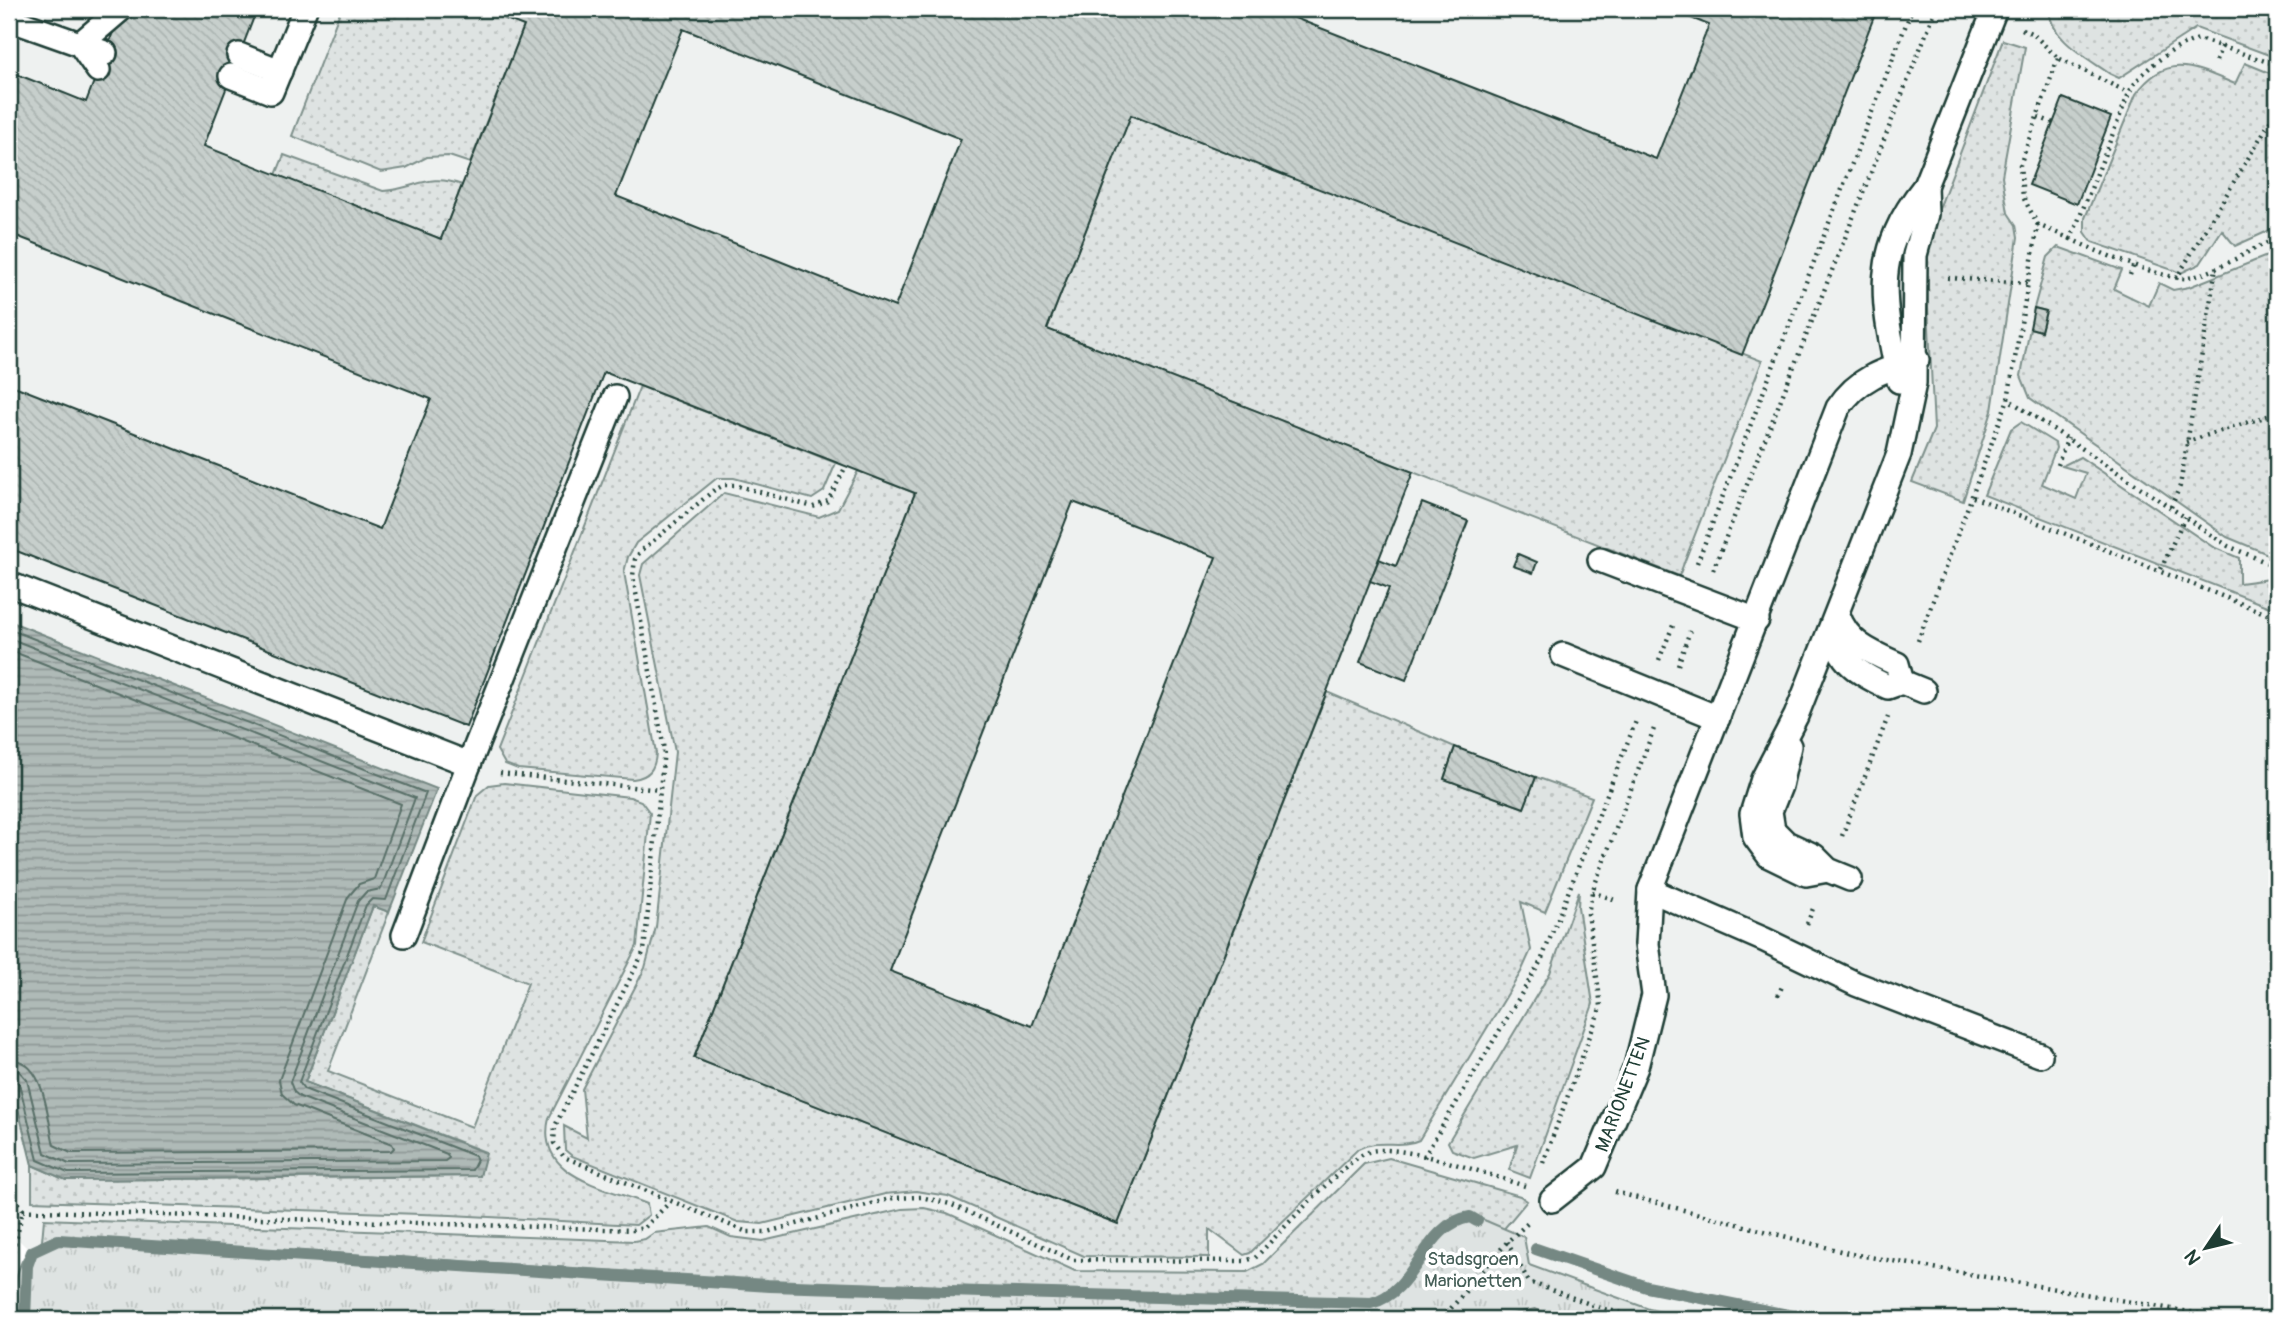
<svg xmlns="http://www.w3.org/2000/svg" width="2286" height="1328" font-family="Pangolin,sans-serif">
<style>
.built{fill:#eef1f0}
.grass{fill:url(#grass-dots);stroke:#7e908b;stroke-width:2}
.park{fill:url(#park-tufts);stroke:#7e908b;stroke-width:2}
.water{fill:url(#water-rules);stroke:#758883;stroke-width:2}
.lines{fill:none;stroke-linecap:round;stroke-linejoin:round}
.shore{stroke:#596f68;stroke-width:2}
.stream{stroke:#758883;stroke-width:12}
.building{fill:url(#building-back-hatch);stroke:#1f3d34;stroke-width:2;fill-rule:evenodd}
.lane-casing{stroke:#1f3d34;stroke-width:28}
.path{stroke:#1f3d34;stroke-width:4.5;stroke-dasharray:2 5;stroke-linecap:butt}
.lane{stroke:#fff;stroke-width:23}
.labels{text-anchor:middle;stroke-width:7;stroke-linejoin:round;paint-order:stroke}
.street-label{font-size:19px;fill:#1f3d34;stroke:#fff}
.park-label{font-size:19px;fill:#455e57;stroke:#fff}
</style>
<defs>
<pattern id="grass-dots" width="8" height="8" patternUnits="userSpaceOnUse" patternTransform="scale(1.75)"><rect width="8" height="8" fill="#dee3e2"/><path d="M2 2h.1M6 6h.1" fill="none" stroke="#bec4c2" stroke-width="1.8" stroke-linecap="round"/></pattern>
<pattern id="park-tufts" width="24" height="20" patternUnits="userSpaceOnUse" patternTransform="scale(1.75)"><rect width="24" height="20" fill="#dee3e2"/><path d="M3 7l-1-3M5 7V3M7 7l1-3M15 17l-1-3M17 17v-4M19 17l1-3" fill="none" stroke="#bec4c2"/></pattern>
<pattern id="water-rules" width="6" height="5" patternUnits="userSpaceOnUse" patternTransform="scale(1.75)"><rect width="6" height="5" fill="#afbab7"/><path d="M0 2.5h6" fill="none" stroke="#8e9896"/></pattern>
<pattern id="building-back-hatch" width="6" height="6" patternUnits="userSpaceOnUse" patternTransform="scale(1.75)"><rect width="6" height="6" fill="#c7cfcc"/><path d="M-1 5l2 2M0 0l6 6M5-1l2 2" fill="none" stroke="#aab3b0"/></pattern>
</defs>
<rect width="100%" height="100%" fill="#fff"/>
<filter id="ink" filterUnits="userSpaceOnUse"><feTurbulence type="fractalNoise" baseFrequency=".0143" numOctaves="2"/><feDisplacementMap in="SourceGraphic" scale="14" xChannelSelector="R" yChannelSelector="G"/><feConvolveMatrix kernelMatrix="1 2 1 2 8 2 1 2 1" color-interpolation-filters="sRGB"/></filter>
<g filter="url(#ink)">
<!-- built -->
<path class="built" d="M9,9H2277V1319H1692L1649,1309L1511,1262L1524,1237L1502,1227L1394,1291L42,1241L29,1250L9,1230Z"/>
<!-- grass -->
<g class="grass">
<path d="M341,9H480L524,26L470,163L449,156L427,157L406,168L381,172L292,136Z"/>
<path d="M2049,9H2246L2277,21V58L2196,28L2119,78L2110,74C2088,58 2050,40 2049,9Z"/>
<path d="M2003,40L2025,47L2002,176L2008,213L2016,225L2018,237L1992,411L1963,501L1912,482L1934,429L1925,246Z"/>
<path d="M2245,63L2277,76V227L2235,246L2222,230L2200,264L2181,273L2092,242L2085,232V218L2136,94C2167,51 2196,68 2235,84Z"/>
<path d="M1131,115L1762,361L1679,576L1047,329Z"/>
<path d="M284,155L383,191C416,189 428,172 462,185L441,239L276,175Z"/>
<path d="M2058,247L2122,270L2114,289L2149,306L2159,283L2173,290L2189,287L2277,252V558L2227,537L2030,398L2021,376L2030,328L2041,331L2046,311L2034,308L2048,257Z"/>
<path d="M640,386L836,463L824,491L812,499L734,478H717L636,543L628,557L624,572L656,753C655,769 649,777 633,779L518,769L505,764L497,750Z"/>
<path d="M2021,422L2055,443L2056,448L2042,484L2076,499L2086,473L2062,466L2080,457L2213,547L2239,558V583L2277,578V610L1984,495L2011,429Z"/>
<path d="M858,471L915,493L694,1058L1118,1224L1327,692L1455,747L1444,779L1524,808L1536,777L1592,797L1545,912L1521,902L1531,950L1521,972L1419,1140C1400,1149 1379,1138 1358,1149L1250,1253L1244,1255L1209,1229V1257L1084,1256L948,1196L916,1191L885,1194L762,1224L738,1222L572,1156L565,1150L564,1126L587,1138L582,1089L645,968L656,927L675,752L640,575L643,564L724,493L819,517L838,509Z"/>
<path d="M504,783L630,797L641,801L650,813L637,946L549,1118C535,1177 603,1186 647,1204L649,1215L636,1225L451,1215L32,1201V1165L66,1180L480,1176L485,1152L305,1082L373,906L389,912L328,1071L472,1127L528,983L421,942L477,795L489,785Z"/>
<path d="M1579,891L1578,907L1593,1004L1530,1178L1509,1170L1517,1145L1474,1158L1452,1150L1448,1142L1550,973Z"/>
<path d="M1389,1158L1520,1196L1527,1201L1429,1319H14C17,1284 11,1263 42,1241L44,1219L634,1241L645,1239L654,1233L709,1227L731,1237L763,1241L902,1209L924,1208L947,1213L1075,1271L1247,1272L1263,1264L1364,1164Z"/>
</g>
<!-- park -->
<path class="park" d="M1470,1214L1524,1237L1529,1265L1649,1309L1692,1319H14C17,1278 11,1250 57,1236L768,1280L1370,1301C1417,1290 1421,1218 1470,1214Z"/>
<!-- water -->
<g class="water">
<path d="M9,621L437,789L389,912L373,906L305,1082L486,1153L480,1176L66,1180L32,1165L9,1072Z"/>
<path d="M1535,1309L1560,1319H1504L1508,1315Z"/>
</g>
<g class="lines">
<!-- shore -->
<g class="shore">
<path d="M9,629L426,793L386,900L372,899L366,905L299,1082L304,1089L475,1156L477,1160L472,1170L68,1173L38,1160L19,1083L9,1078"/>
<path d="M9,638L415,798L381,889L366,892L358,901L290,1082L294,1092L300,1097L447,1154L449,1158L445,1161L69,1164L45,1153L27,1080L19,1071L9,1069"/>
<path d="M9,650L401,804L374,879L359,884L348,897L279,1080L282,1094L294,1105L392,1144L394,1148L391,1151L71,1153L54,1145C47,1118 46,1060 9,1059"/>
</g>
<!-- stream -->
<g class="stream">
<path d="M1536,1249L1647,1287L1808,1319"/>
<path d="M25,1319L27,1266L32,1252L58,1240L770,1286L1371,1303C1417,1292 1423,1224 1470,1217L1477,1221"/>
</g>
</g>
<!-- building -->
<g class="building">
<path d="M122,9H257L204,146L441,239L524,26L480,9H1272L1656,159L1709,25L1668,9H1877L1742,355L1131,115L1047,329L1413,472L1118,1224L694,1058L915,493L604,372L466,727L9,548V384L380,529L431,399L9,233V71L86,102ZM683,29L961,139L895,307L616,196ZM1073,502L1216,557L1032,1026L890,971Z"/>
<path d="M2063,98L2111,117L2077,204L2029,185Z"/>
<path d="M2034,308L2046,311L2041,331L2030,328Z"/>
<path d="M1422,503L1468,521L1406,680L1360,662L1389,588L1370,581L1379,559L1396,566Z"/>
<path d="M1518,554L1537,562L1533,573L1513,566Z"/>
<path d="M1455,747L1536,777L1524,808L1444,779Z"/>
</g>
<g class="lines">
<!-- lane casing -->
<g class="lane-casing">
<g id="lane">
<path d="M9,19L105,53"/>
<path d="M80,44L121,9"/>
<path d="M80,44L98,70"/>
<path d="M239,55L280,71"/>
<path d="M231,76L271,92L305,9"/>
<path d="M1899,381C1883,302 1870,255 1925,186L1995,9"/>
<path d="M1600,560L1757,620"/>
<path d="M9,584L469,764L615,397"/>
<path d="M1838,615C1847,643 1872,653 1897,664L1902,682"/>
<path d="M1836,619C1831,658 1857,673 1888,687L1902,682L1924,691"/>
<path d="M1563,655L1718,718"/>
<path d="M1789,746L1780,786L1770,811L1773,830L1786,843L1814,856L1828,870L1850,879"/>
<path d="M1828,870L1806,874L1769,856L1755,837L1752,814L1763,779L1796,716L1899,454L1914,383L1915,255L1926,214L1925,186"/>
<path d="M1650,890L1765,940L1856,984L2040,1055"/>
<path d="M404,935L469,764"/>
<path d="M1552,1200L1594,1167L1636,1067L1654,995L1647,944L1650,890L1838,408C1858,378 1883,370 1917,360"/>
</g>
</g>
<!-- path -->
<g class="path">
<path d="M2022,29L2033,34L2058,58L2129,93"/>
<path d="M2216,61L2222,45"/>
<path d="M2277,65L2199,39C2174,46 2140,70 2129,93L2071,239C2092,250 2167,281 2188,278C2219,272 2248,249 2277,239"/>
<path d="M2038,117L2053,123"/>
<path d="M2038,225L2023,197L2020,165L2058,58"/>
<path d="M2071,239L2038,225L2008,399L2228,546L2277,567"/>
<path d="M2130,275L2134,264"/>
<path d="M1948,278L2028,283"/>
<path d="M2176,279L2277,110"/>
<path d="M2186,442L2277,413"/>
<path d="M2057,465L2068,438"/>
<path d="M844,470L828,501L813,507L735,485H724L713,491L640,552L635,559L633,576L664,750L644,951L555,1126L554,1143L564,1157L747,1232H767L893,1198L921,1197L950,1204L1073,1260L1244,1261L1255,1258C1277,1236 1345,1160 1368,1152C1397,1141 1492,1176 1525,1186"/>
<path d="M1973,497L2277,618"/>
<path d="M2171,507L2180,486L2216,268"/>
<path d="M1697,563L1912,9"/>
<path d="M2161,569L2185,517"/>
<path d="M1713,570L1936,9"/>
<path d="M1918,641L2008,399"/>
<path d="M1659,660L1674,623"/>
<path d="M1678,665L1690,631"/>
<path d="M500,773L660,790"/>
<path d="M1842,836L1888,717"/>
<path d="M1592,892L1618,901"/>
<path d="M1807,924L1814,906"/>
<path d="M1778,996L1783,984"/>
<path d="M1424,1157L1541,961L1636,721"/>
<path d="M1543,1163L1601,1006L1588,914L1592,892L1655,726"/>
<path d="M9,1192L23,1210L9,1269"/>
<path d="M1615,1192L1852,1254L2230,1319"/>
<path d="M9,1210L633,1230L644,1228L670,1202"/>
<path d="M1507,1242L1529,1282L1604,1309L1646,1319"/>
<path d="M1442,1319L1507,1242L1529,1222"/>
</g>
<!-- lane -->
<use href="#lane" class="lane"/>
</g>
</g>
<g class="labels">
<!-- street labels -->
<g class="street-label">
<text transform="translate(1622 1094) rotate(-69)" y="7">MARIONETTEN</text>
</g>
<!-- park labels -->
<g class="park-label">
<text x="1473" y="1265">Stadsgroen<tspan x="1473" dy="22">Marionetten</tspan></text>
</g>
</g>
<!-- margin -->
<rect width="2286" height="1328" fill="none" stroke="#fff" stroke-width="35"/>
<rect x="18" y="18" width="2251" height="1293" fill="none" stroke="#1f3d34" stroke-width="2.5" filter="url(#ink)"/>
<!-- north arrow -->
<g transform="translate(2206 1248) rotate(235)" stroke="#ffffff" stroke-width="5" paint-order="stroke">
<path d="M0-5L12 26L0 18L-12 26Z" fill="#1f3d34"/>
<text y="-10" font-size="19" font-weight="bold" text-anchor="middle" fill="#1f3d34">N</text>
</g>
</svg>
